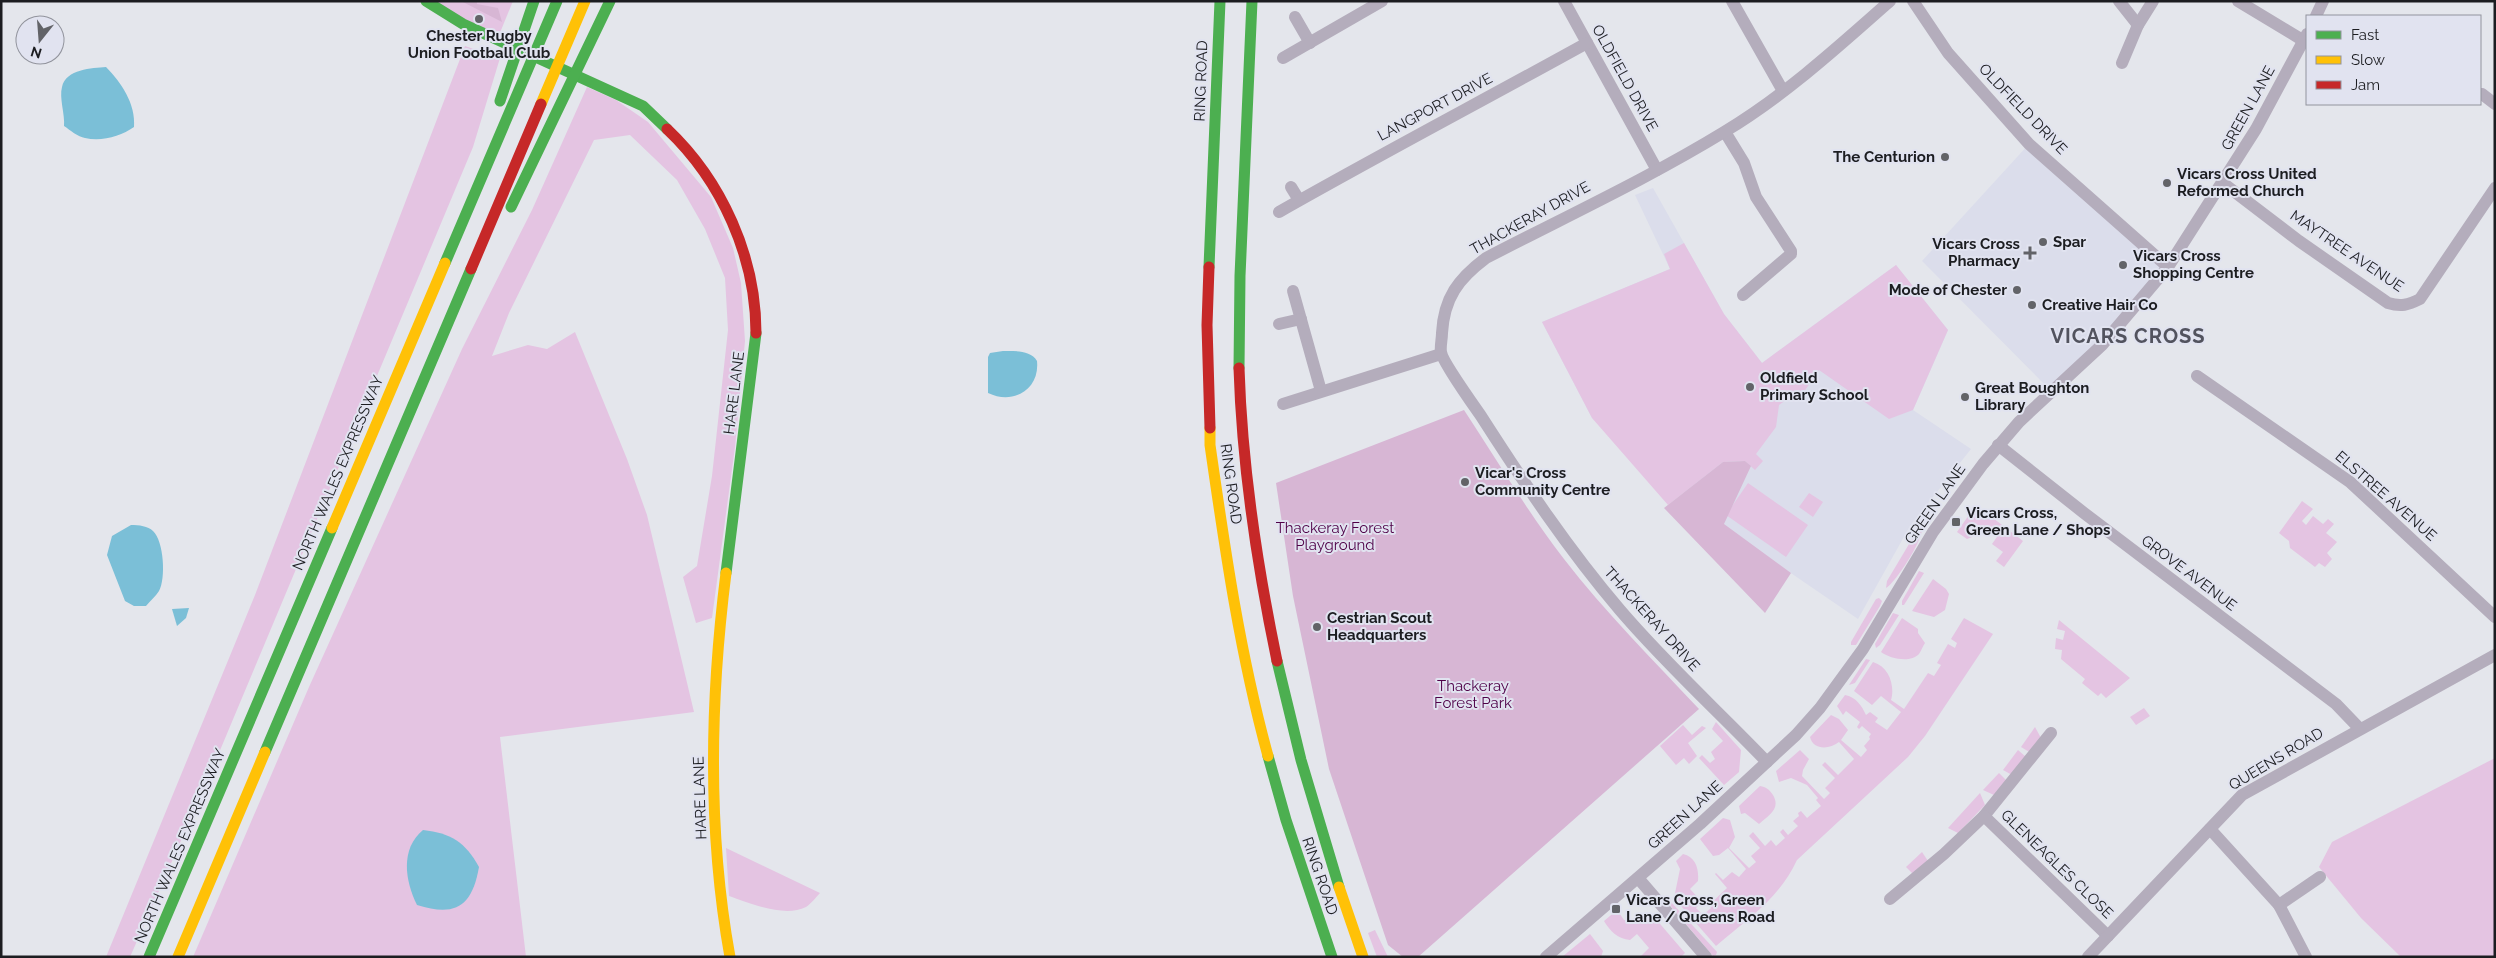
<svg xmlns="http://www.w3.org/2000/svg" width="2496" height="958" font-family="Raleway,sans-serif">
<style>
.built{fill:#dbddeb}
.green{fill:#e4c4e2}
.forest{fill:#d7b6d4}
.water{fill:#7bbfd7}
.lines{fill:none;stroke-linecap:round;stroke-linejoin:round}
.street{stroke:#b4adbc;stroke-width:12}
.fast{stroke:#4caf50;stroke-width:11}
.slow{stroke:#ffc107;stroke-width:11}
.jam{stroke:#c62828;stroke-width:11}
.poi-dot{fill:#626368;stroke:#e1e3f0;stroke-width:2}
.labels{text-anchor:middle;stroke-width:4;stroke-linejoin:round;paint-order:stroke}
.poi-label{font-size:15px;font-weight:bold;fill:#1c1d21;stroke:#e1e3f0;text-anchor:start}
.street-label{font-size:15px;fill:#1c1d21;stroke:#e1e3f0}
.park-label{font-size:15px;fill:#4f0148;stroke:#e1e3f0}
.district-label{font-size:20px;font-weight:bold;letter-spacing:1px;fill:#52535e;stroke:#e1e3f0}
</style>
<rect width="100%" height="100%" fill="#e4e6ec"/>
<!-- built -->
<g class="built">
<path d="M2029,144L2168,267L2051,391L1922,261Z"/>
<path d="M1653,188L1724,314L1762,363L1896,265L1948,330L1913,410L1971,449L1910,526L1858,619L1725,528L1592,418L1542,322L1670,269L1635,195Z"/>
</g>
<!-- green -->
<g class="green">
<path d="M426,1H513L497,40Z"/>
<path d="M465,46L500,58L473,147L208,779L130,957H106L255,595Z"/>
<path d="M587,87L616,100L648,122L711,197L733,248L741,283L745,341L735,447L712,618L696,623L683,577L697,566L712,476L728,330L725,278L705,229L677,180L630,135L594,140L509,313L492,356L528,345L547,349L575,332L627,459L647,515L694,712L500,737L526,957H193L309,687L462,349L532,210Z"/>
<path d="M1684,243L1724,314L1762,363L1896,265L1948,330L1913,410L1889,419L1819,370L1797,402L1786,400L1779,405L1776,427L1756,454L1763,461L1755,470L1745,461L1723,462L1668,505L1592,418L1542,322L1670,269L1664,254Z"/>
<path d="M1748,483L1808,525L1786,557L1726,515Z"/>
<path d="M1809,493L1823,502L1813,517L1799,507Z"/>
<path d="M2302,501L2313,509L2302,521L2306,525L2313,516L2323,524L2328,519L2334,524L2326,533L2337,542L2327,553L2332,559L2325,567L2319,563L2315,567L2290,548L2289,541L2279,533Z"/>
<path d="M1976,505L2023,541L2004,567L1996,561L2003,552L1992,544L1997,537L1982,525L1972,537L1967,539L1957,532Z"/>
<path d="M1922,528C1923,540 1896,582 1886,588L1887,581L1918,529Z"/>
<path d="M1919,571L1924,573L1904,605H1902V601Z"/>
<path d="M1933,579L1946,589L1949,594L1945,610L1934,617L1912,611Z"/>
<path d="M1879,598L1882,601L1880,606L1856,645H1851V642L1876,599Z"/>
<path d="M1893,613L1899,615L1880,645L1876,648L1875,644Z"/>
<path d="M1902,618L1918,629V633L1925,643C1923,646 1921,651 1919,654C1911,663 1890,659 1881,652Z"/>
<path d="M1964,618L1993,634L1925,736L1908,757L1797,860C1779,899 1747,919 1716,946L1674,898L1680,869L1676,861L1683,854C1696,857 1699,869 1698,881L1690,889L1702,902L1696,908L1703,915L1711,908L1709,905L1727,888L1715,874L1716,873L1723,880L1732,872L1739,877L1746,869L1728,848L1719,855L1713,856L1700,839L1723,818L1730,820L1735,837L1729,848L1749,868L1756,862L1751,856L1760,848L1749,836L1753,832L1765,846L1771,840L1776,846L1785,838L1780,832L1783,829L1788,835L1798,826L1793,821L1799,816L1798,813L1801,811L1807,818L1821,806L1816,800L1818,798L1807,785L1791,778L1779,782L1776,771L1800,750L1809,759L1803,770L1802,776L1824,799L1830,793L1825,788L1835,778L1822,765L1825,762L1838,775L1854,759L1839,742C1829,750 1813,750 1810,737L1831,715L1839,719L1848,730L1841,740L1861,757L1867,750L1864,746L1870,739L1869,737L1871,734L1862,726L1859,729L1857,727L1860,722L1846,711L1843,715L1837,706L1845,695C1856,697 1862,706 1866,715L1870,712L1878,718L1875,722L1887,730L1901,712L1881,696L1872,705L1854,691L1871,665L1873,662C1890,667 1895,687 1891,700L1904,709L1928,673L1934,676L1941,665L1937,663L1948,644L1955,648L1957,643L1951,639Z"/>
<path d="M2059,620L2130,678L2106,698L2101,693L2098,696L2082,683L2085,679L2061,659L2062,650L2055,649L2056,638L2063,640L2065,631L2057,629Z"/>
<path d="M1866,659L1870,660L1855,683L1849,685Z"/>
<path d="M2144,708L2150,716L2136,725L2130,717Z"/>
<path d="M1716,722L1741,750L1739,772L1724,785L1699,758L1702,755L1710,763L1715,759L1711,752L1723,741L1712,729Z"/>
<path d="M1683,725L1692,735L1702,726L1706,728L1688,743L1697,756L1689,764L1684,758L1676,765L1660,746Z"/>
<path d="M2035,727L2041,738L2031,753L2021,747Z"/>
<path d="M2018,750L2026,757L2012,775L2003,770Z"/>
<path d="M2495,758V957H2401L2361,918L2319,867L2332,842Z"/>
<path d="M1999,773L2007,781L1994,795L1983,790Z"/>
<path d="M1760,786C1766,787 1769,789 1773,795C1781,809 1769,815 1759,824L1745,813L1741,814L1739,806Z"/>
<path d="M1980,793L1985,805L1958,833L1948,828Z"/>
<path d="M726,848L820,893C816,897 811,904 806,907C784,918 749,903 729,896Z"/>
<path d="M1922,852L1928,861L1914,875L1906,867Z"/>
<path d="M1671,902L1717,952L1716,955L1713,956L1670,905Z"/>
<path d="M1617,910L1624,920L1655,918L1685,953L1681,957H1640L1649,948L1637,934L1630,940C1618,939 1610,931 1604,921Z"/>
<path d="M1375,930L1388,957H1377L1368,933Z"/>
<path d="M1590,934L1603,951L1601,957H1562Z"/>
</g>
<!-- forest -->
<g class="forest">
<path d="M461,1H477V4L498,8L502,22Z"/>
<path d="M1464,410C1497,460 1527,511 1564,559C1605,612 1653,660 1699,709L1418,957H1403L1388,945L1329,769L1293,596L1276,483Z"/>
<path d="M1745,461L1751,466L1724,524L1791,573L1765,613L1664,508L1723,462Z"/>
</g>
<!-- water -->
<g class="water">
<path d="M106,67C121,82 136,104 134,127C121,136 102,142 85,138C78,137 70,130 64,126C65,114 59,98 62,87C66,69 92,68 106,67Z"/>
<path d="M1003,351C1014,351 1031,350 1037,361C1040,390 1013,405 988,393V357L990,353Z"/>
<path d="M131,525C139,525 148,526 153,531C164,541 166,579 159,591C156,596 150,601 146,606H134L125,601L107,555L112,536Z"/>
<path d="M189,608L186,618L177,626L172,609Z"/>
<path d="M423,830C451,833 465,842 479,867C472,907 455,917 417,905C405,881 400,849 423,830Z"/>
</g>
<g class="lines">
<!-- street -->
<g class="street">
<path d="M1564,1L1657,170"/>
<path d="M1732,1L1783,91"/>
<path d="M1913,1L1948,53L2029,144L2168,267"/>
<path d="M2119,1L2138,25"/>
<path d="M2238,1L2304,41"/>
<path d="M2316,16L2323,1"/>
<path d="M1295,17L1310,43"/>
<path d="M1283,58L1382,1"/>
<path d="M2122,63L2138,25L2153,1"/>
<path d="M2482,94L2495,104"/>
<path d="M1725,132L1744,163L1756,197L1791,251V254L1743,295"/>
<path d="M2223,183L2299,241L2388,303C2401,307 2408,305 2420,299L2495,188"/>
<path d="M1291,187L1299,200"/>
<path d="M1279,212C1381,154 1484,100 1587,43"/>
<path d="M1293,291L1321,391"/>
<path d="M1279,324L1301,319"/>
<path d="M2197,376L2350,482L2495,617"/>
<path d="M1283,404L1441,354"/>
<path d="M1998,445L2084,513L2336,704L2360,729"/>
<path d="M1767,762C1718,711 1666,664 1620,610C1568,549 1524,483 1481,416C1474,406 1442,361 1441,352C1440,347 1442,339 1442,333C1444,298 1458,279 1486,258C1565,217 1647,179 1724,132C1784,96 1837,48 1890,1"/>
<path d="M1984,816L2051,733"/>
<path d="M2210,829L2279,905L2306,957"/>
<path d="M1638,878L1706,957"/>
<path d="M1890,899L1944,854L1984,816L2108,936"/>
<path d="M2279,905L2320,877"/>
<path d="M1546,957L1700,824L1796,735L1820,708L1863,649L1933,532L1983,464L2019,422L2102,345L2168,267L2256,129L2307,34"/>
<path d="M2088,957L2242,795L2495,655"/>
</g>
<!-- fast -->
<g class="fast">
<path d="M426,1L463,24L643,106L667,129"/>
<path d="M500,101L534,1"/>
<path d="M511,207L610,1"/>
<path d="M445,263L557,1"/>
<path d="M1209,267L1220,1"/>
<path d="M1239,368L1240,276L1252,1"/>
<path d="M726,573L756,333"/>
<path d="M1277,661L1301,760L1339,887"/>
<path d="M265,752L471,269"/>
<path d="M1268,756L1286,820L1332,957"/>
<path d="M149,957L332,528"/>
</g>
<!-- slow -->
<g class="slow">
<path d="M541,104L585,1"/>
<path d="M1210,428V445C1225,550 1240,654 1268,756"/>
<path d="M332,528L445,263"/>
<path d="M726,573C710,700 707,830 730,957"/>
<path d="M1339,887L1363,957"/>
<path d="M178,957L265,752"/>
</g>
<!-- jam -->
<g class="jam">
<path d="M667,129C722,181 756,257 756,333"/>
<path d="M1209,267L1207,325L1210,428"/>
<path d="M471,269L541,104"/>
<path d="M1239,368C1242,466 1257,565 1277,661"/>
</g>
</g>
<!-- markers -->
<g class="poi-dot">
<circle cx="479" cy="19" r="5"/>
<circle cx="1945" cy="157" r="5"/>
<circle cx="2167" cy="183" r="5"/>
<circle cx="2043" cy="242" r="5"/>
<path d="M2027.5 245.5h5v5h5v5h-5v5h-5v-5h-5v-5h5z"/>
<circle cx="2123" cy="265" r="5"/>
<circle cx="2017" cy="290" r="5"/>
<circle cx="2032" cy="305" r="5"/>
<circle cx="1750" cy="387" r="5"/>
<circle cx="1965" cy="397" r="5"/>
<circle cx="1465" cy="482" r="5"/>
<rect x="1951" y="517" width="10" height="10" rx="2.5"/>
<circle cx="1317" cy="627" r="5"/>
<rect x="1611" y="904" width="10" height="10" rx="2.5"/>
</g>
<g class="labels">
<!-- poi labels -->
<g class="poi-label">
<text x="479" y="41" text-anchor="middle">Chester Rugby<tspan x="479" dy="17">Union Football Club</tspan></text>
<text x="1935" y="162" text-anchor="end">The Centurion</text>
<text x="2177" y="179">Vicars Cross United<tspan x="2177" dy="17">Reformed Church</tspan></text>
<text x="2053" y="247">Spar</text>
<text x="2020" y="249" text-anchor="end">Vicars Cross<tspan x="2020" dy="17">Pharmacy</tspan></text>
<text x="2133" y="261">Vicars Cross<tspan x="2133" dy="17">Shopping Centre</tspan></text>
<text x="2007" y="295" text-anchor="end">Mode of Chester</text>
<text x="2042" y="310">Creative Hair Co</text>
<text x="1760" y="383">Oldfield<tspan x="1760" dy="17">Primary School</tspan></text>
<text x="1975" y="393">Great Boughton<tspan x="1975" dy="17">Library</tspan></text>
<text x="1475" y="478">Vicar's Cross<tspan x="1475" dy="17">Community Centre</tspan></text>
<text x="1966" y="518">Vicars Cross,<tspan x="1966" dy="17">Green Lane / Shops</tspan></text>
<text x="1327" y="623">Cestrian Scout<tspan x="1327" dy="17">Headquarters</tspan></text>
<text x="1626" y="905">Vicars Cross, Green<tspan x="1626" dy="17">Lane / Queens Road</tspan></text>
</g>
<!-- street labels -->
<g class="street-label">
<text transform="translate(1625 78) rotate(61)" y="5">OLDFIELD DRIVE</text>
<text transform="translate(1201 81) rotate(-88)" y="5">RING ROAD</text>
<text transform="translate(1435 107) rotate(-28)" y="5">LANGPORT DRIVE</text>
<text transform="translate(2248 108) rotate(-61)" y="5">GREEN LANE</text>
<text transform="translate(2023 109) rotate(46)" y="5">OLDFIELD DRIVE</text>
<text transform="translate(1530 218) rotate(-29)" y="5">THACKERAY DRIVE</text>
<text transform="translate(2347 251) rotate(34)" y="5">MAYTREE AVENUE</text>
<text transform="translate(734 393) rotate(-83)" y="5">HARE LANE</text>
<text transform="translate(338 473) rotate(-67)" y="5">NORTH WALES EXPRESSWAY</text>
<text transform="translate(1231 484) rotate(82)" y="5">RING ROAD</text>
<text transform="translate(2386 496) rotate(41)" y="5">ELSTREE AVENUE</text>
<text transform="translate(1935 504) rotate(-55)" y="5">GREEN LANE</text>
<text transform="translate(2189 573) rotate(37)" y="5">GROVE AVENUE</text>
<text transform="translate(1652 619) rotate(48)" y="5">THACKERAY DRIVE</text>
<text transform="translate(2276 759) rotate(-31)" y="5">QUEENS ROAD</text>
<text transform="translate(700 798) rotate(-92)" y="5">HARE LANE</text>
<text transform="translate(1685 815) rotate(-42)" y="5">GREEN LANE</text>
<text transform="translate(180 846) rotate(-67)" y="5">NORTH WALES EXPRESSWAY</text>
<text transform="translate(2057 864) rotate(44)" y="5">GLENEAGLES CLOSE</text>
<text transform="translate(1320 876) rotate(71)" y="5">RING ROAD</text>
</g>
<!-- park labels -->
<g class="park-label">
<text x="1335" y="533">Thackeray Forest<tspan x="1335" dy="17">Playground</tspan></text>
<text x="1473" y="691">Thackeray<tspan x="1473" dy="17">Forest Park</tspan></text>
</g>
<!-- district labels -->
<g class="district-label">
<text x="2128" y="343">VICARS CROSS</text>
</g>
</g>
<!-- border -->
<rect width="2496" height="958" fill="none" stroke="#1c1d21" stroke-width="5"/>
<!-- legend -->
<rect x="2306" y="15" width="175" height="90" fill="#e1e3f0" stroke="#92949d"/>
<rect x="2316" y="31" width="25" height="8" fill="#4caf50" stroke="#92949d"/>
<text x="2351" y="40" font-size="15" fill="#1c1d21">Fast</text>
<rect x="2316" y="56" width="25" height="8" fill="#ffc107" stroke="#92949d"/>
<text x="2351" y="65" font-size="15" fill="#1c1d21">Slow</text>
<rect x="2316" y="81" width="25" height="8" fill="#c62828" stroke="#92949d"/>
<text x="2351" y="90" font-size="15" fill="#1c1d21">Jam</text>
<!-- north arrow -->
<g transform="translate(40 40) rotate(197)"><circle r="24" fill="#e1e3f0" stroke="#92949d"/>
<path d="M0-4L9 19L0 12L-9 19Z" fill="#626368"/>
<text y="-8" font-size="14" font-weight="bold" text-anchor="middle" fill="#1c1d21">N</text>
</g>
</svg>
